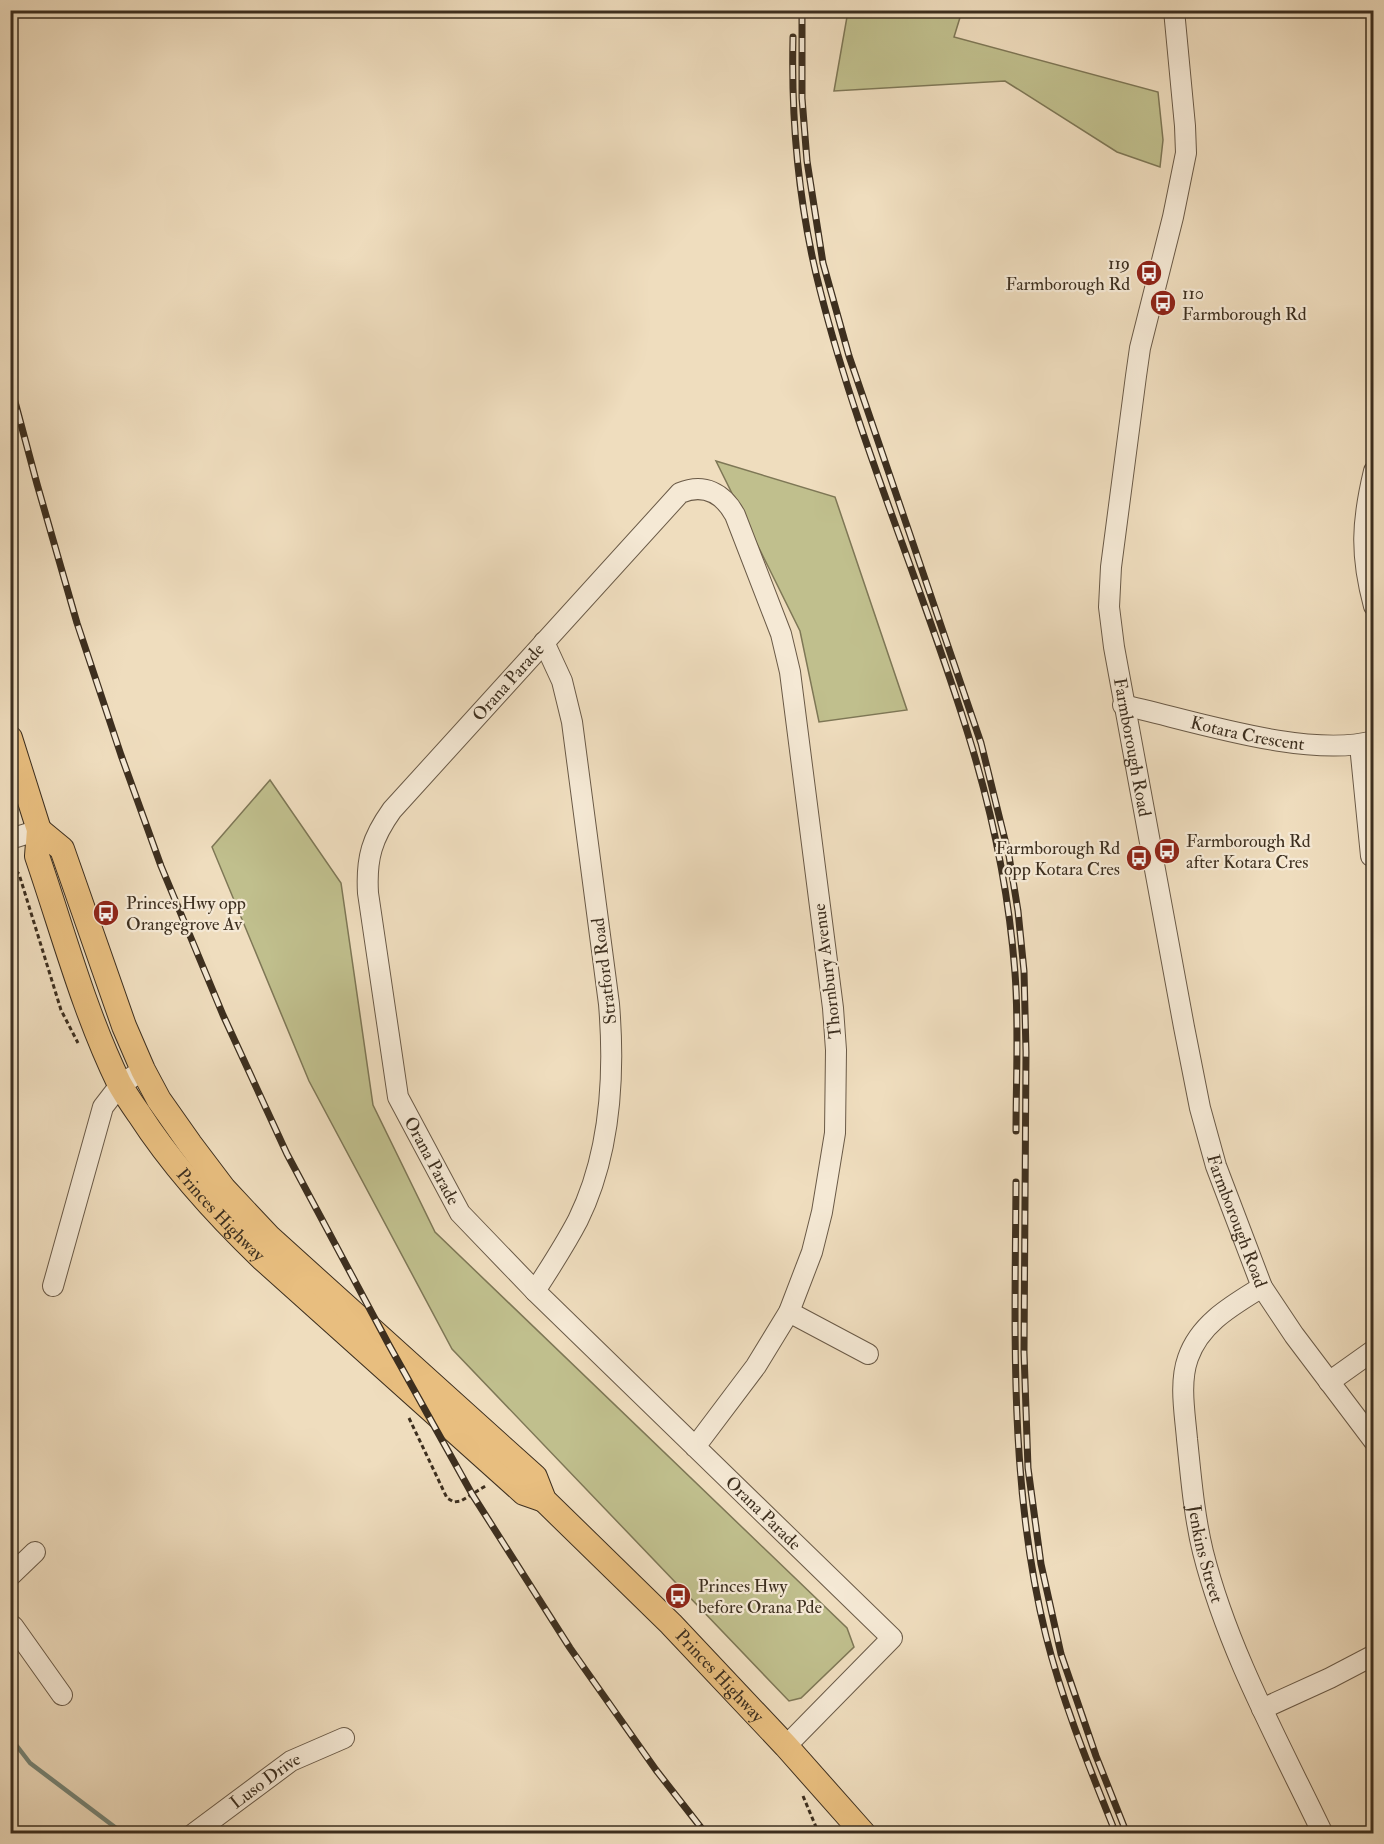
<svg xmlns="http://www.w3.org/2000/svg" width="1384" height="1844" font-family="'IM FELL Double Pica',serif">
<style>
.green{fill:#c0bf8d;stroke:#7e7756;stroke-width:1.5}
.lines{fill:none;stroke-linecap:round;stroke-linejoin:round}
.stream{stroke:#758477;stroke-width:4.5}
.minor-casing{stroke:#6a5a47;stroke-width:22}
.major-casing{stroke:#3d2f1f;stroke-width:26}
.path{stroke:#3d2f1f;stroke-width:3;stroke-dasharray:4.5 3;stroke-linecap:butt}
.minor{stroke:#f5e9d5;stroke-width:20}
.major{stroke:#e8be7f;stroke-width:24}
.rail-casing{stroke:#3d2f1f;stroke-width:7}
.rail{stroke:#f5e9d5;stroke-width:4.5;stroke-dasharray:14;stroke-linecap:butt}
.labels{text-anchor:middle;stroke-width:4.5;stroke-linejoin:round;paint-order:stroke}
.poi-label{font-size:18px;fill:#3d2f1f;stroke:#f5e9d5;text-anchor:start}
.street-label{font-size:18px;fill:#3d2f1f;stroke:#f5e9d5}
</style>
<rect width="100%" height="100%" fill="#efddbe"/>
<filter id="stains"><feTurbulence type="fractalNoise" baseFrequency=".00333" numOctaves="4"/><feColorMatrix values="0 0 0 0 .2 0 0 0 0 .09 0 0 0 0 .02 0 0 0 .5 -.17"/></filter>
<radialGradient id="worn" r=".72"><stop offset=".6" stop-color="#630" stop-opacity="0"/><stop offset="1" stop-color="#630" stop-opacity=".3"/></radialGradient>
<!-- green -->
<g class="green">
<path d="M848,11H962L954,37L1158,92L1163,140L1160,167L1117,152L1005,81L834,91Z"/>
<path d="M716,461L835,497L907,710L819,722L800,631Z"/>
<path d="M270,780L341,883L373,1105L435,1232L847,1628L854,1647L801,1698L789,1701L452,1349L309,1081L212,847Z"/>
</g>
<g class="lines">
<!-- stream -->
<path class="stream" d="M10,1737L30,1763L124,1834"/>
<!-- minor casing -->
<g class="minor-casing">
<g id="minor">
<path id="s1" d="M1174,10L1185,126L1186,153L1173,217L1140,348L1136,376L1111,567L1109,607L1114,647L1184,1027L1200,1108L1216,1166L1262,1287L1294,1335L1374,1441"/>
<path d="M1374,471C1362,521 1360,555 1374,606"/>
<path id="s2" d="M1123,705C1191,720 1307,759 1374,741"/>
<path d="M1360,745L1371,856"/>
<path d="M10,839L39,830"/>
<path d="M53,1286L103,1107L120,1085L143,1070"/>
<path id="s3" d="M1262,1287C1233,1305 1200,1323 1188,1358C1179,1383 1185,1414 1187,1439C1191,1477 1194,1515 1203,1552C1228,1651 1279,1742 1323,1834"/>
<path d="M535,1291C550,1268 565,1245 578,1220C611,1153 615,1076 609,1004L572,722L562,681L544,642"/>
<path d="M789,1312L868,1354"/>
<path d="M1329,1382L1374,1350"/>
<path id="s4" d="M695,1447L756,1366L789,1312L812,1252L822,1212L835,1133L836,1050L833,1008L790,672L781,634L735,515C723,493 704,483 680,493L392,810C372,838 366,858 368,893L398,1097L460,1213L535,1291L892,1638L786,1746"/>
<path d="M10,1576L35,1552"/>
<path d="M10,1628L13,1626L62,1695"/>
<path d="M1262,1709L1330,1678L1374,1655"/>
<path id="s5" d="M193,1834L291,1761L344,1738"/>
</g>
</g>
<!-- major casing -->
<g class="major-casing">
<g id="major">
<path id="s6" d="M10,738L39,830L37,856C63,932 84,1011 119,1083C125,1094 132,1104 139,1114C174,1168 216,1214 263,1259L524,1493L544,1500"/>
<path id="s7" d="M39,830L62,849L124,1026L143,1070L159,1100L190,1144L224,1189L269,1237L535,1477L544,1500L671,1624L786,1746L864,1834"/>
</g>
</g>
<!-- path -->
<g class="path">
<path d="M10,866L19,874L61,1010L78,1043"/>
<path d="M409,1418L447,1498L454,1502L461,1501L487,1485"/>
<path d="M803,1796L819,1834"/>
</g>
<!-- minor -->
<use href="#minor" class="minor"/>
<!-- major -->
<use href="#major" class="major"/>
<!-- rail casing -->
<g class="rail-casing">
<g id="rail">
<path d="M802,10V98L807,161L823,263L849,356L981,743L1009,856L1018,911L1024,971L1026,1052L1024,1352L1028,1468L1041,1564L1061,1654L1096,1756L1127,1834"/>
<path d="M793,37C791,121 799,208 820,290C858,441 922,585 968,734C992,811 1009,893 1015,973C1019,1025 1016,1079 1016,1131"/>
<path d="M10,383L37,484L77,623L121,755L161,866L223,1015L287,1154L389,1345L472,1494L570,1648L656,1770L706,1834"/>
<path d="M1016,1182C1015,1334 1009,1487 1046,1636C1063,1704 1090,1769 1116,1834"/>
</g>
</g>
<!-- rail -->
<use href="#rail" class="rail"/>
</g>
<!-- icons -->
<defs>
<g id="bus-disc" transform="scale(1.35)"><circle r="9.5" fill="#8f2418" stroke="#f5e9d5"/><path d="M-5-6H5V4H4V6H2V4H-2V6H-4V4H-5ZM-3.5-4V0h7V-4ZM-3.5 1.2v1.5H-2V1.2ZM2 1.2v1.5H3.5V1.2Z" fill="#fff"/></g>
</defs>
<g fill-rule="evenodd">
<use href="#bus-disc" x="1149" y="273"/>
<use href="#bus-disc" x="1163" y="303"/>
<use href="#bus-disc" x="1167" y="851"/>
<use href="#bus-disc" x="1139" y="858"/>
<use href="#bus-disc" x="106" y="913"/>
<use href="#bus-disc" x="678" y="1596"/>
</g>
<g class="labels">
<!-- poi labels -->
<g class="poi-label">
<text x="1130" y="269" text-anchor="end">119<tspan x="1130" dy="21">Farmborough Rd</tspan></text>
<text x="1182" y="299">110<tspan x="1182" dy="21">Farmborough Rd</tspan></text>
<text x="1186" y="847">Farmborough Rd<tspan x="1186" dy="21">after Kotara Cres</tspan></text>
<text x="1120" y="854" text-anchor="end">Farmborough Rd<tspan x="1120" dy="21">opp Kotara Cres</tspan></text>
<text x="126" y="909">Princes Hwy opp<tspan x="126" dy="21">Orangegrove Av</tspan></text>
<text x="698" y="1592">Princes Hwy<tspan x="698" dy="21">before Orana Pde</tspan></text>
</g>
<!-- street labels -->
<g class="street-label">
<text transform="translate(508 682) rotate(-48)" y="6">Orana Parade</text>
<text dy="6" stroke="none"><textPath href="#s2" startOffset="128">Kotara Crescent</textPath></text>
<text dy="6" stroke="none"><textPath href="#s1" startOffset="747">Farmborough Road</textPath></text>
<text transform="translate(604 971) rotate(-97)" y="6">Stratford Road</text>
<text transform="translate(827 971) rotate(-97)" y="6">Thornbury Avenue</text>
<text dy="6" stroke="none"><textPath href="#s4" startOffset="1842">Orana Parade</textPath></text>
<text dy="6" stroke="none"><textPath href="#s6" startOffset="531">Princes Highway</textPath></text>
<text dy="6" stroke="none"><textPath href="#s1" startOffset="1233">Farmborough Road</textPath></text>
<text dy="6" stroke="none"><textPath href="#s4" startOffset="2328">Orana Parade</textPath></text>
<text dy="6" stroke="none"><textPath href="#s3" startOffset="303">Jenkins Street</textPath></text>
<text dy="6" stroke="none"><textPath href="#s7" startOffset="1107">Princes Highway</textPath></text>
<text dy="6" stroke="none"><textPath href="#s5" startOffset="90">Luso Drive</textPath></text>
</g>
</g>
<!-- margin -->
<rect width="1384" height="1844" fill="none" stroke="#efddbe" stroke-width="36"/>
<rect x="12" y="12" width="1360" height="1820" fill="none" stroke="#3d2f1f" stroke-width="3"/>
<rect x="18" y="18" width="1348" height="1808" fill="none" stroke="#3d2f1f" stroke-width="1.5"/>
<rect width="100%" height="100%" filter="url(#stains)"/>
<rect width="100%" height="100%" fill="url(#worn)"/>
</svg>
